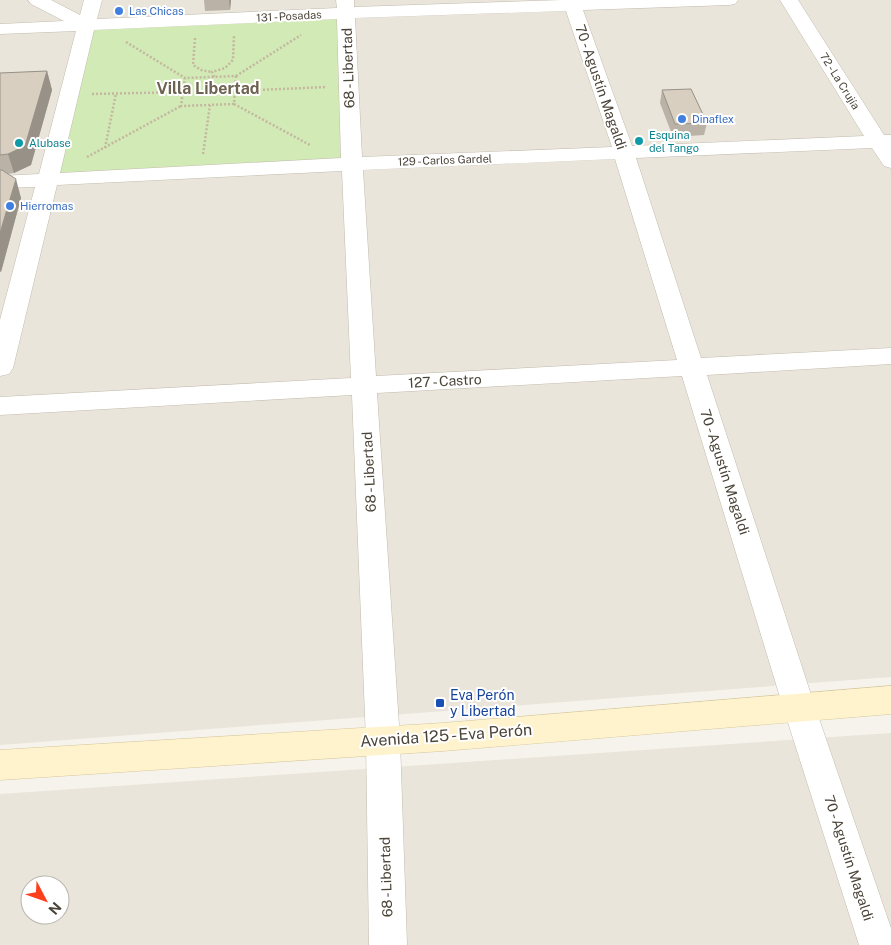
<svg xmlns="http://www.w3.org/2000/svg" width="891" height="945" font-family="'Public Sans',sans-serif">
<style>
.residential{fill:#eae5da;fill-rule:evenodd}
.green{fill:#d2eab5}
.lines{fill:none;stroke-linecap:round;stroke-linejoin:round}
.minor-casing{stroke:#c2bbae;stroke-width:1}
.secondary-casing{stroke:#d6c79b;stroke-width:1}
.path{stroke:#c4b79f;stroke-width:2.5;stroke-dasharray:2 2;stroke-linecap:butt}
.minor{fill:#fff;fill-rule:evenodd}
.secondary{fill:#fff3cd;fill-rule:evenodd}
.wall{fill:#bab2a6}
.shaded-wall{fill:#979187}
.building{fill:#d8cfc1;stroke:#979187}
.shop-dot{fill:#3f7fe0;stroke:#fff;stroke-width:2}
.culture-dot{fill:#0f9aa8;stroke:#fff;stroke-width:2}
.transit-dot{fill:#1a4fb4;stroke:#fff;stroke-width:2}
.labels{text-anchor:middle;stroke-width:4;stroke-linejoin:round;paint-order:stroke}
.far-shop-label{font-size:11px;fill:#366cbe;stroke:#fff;text-anchor:start}
.far-street-label{font-size:11px;fill:#4b4439;stroke:#fff}
.far-culture-label{font-size:11px;fill:#0d838f;stroke:#fff;text-anchor:start}
.street-label{font-size:14px;fill:#4b4439;stroke:#fff}
.transit-label{font-size:14px;fill:#164399;stroke:#fff;text-anchor:start}
.far-district-label{font-size:16px;font-weight:bold;fill:#6e6250;stroke:#fff}
.near-street-label{font-size:16px;fill:#4b4439;stroke:#fff}
</style>
<rect width="100%" height="100%" fill="#f6f3ec"/>
<!-- residential -->
<g class="residential">
<path d="M0,0H891V677L0,745Z"/>
<path d="M891,733V945H0V794ZM30,885H60V915H30Z"/>
</g>
<!-- green -->
<path class="green" d="M346,13L352,164L47,180L86,25Z"/>
<g class="lines">
<!-- minor casing -->
<g class="minor-casing">
<path id="minor" d="M28,0H51L80,15L84,0H102L97,19L337,8L336,0H354V7L562,0H738L735,4L729,5L583,10L632,146L864,136L780,0H798L884,135H891V168L884,166L872,148L636,158L701,358L891,348V364L707,375L815,707L891,928V945H859L783,707L682,376L377,393L400,740L407,945H369L366,740L352,395L0,415V397L351,378L342,171L57,185L13,368L9,374L0,376V320L35,187L0,188V176L39,174L76,31L0,34V24L64,21L31,4ZM566,11L612,147L362,157L355,18ZM337,19L341,158L60,173L94,30ZM615,159L677,360L376,376L363,170Z"/>
</g>
<!-- secondary casing -->
<g class="secondary-casing">
<path id="secondary" d="M891,686V714L443,751L0,780V750L443,723Z"/>
</g>
<!-- path -->
<g class="path">
<path d="M195,38L193,65L201,70L212,72"/>
<path d="M126,42L185,78"/>
<path d="M236,76L234,104L181,106L185,78Z"/>
<path d="M236,76L301,35"/>
<path d="M214,77L212,72L225,68L233,60L234,36"/>
<path d="M235,91L327,87"/>
<path d="M92,94L183,92"/>
<path d="M234,104L310,145"/>
<path d="M105,148L116,93"/>
<path d="M203,154L210,105"/>
<path d="M87,157L181,106"/>
</g>
<!-- minor -->
<use href="#minor" class="minor"/>
<!-- secondary -->
<use href="#secondary" class="secondary"/>
</g>
<!-- wall -->
<g class="wall">
<path d="M204,0H231L230,10L205,11Z"/>
<path d="M47,71L52,90L31,165L14,173L7,174L21,198L1,272H0V73Z"/>
<path d="M662,90L707,123L704,135L673,137L660,103Z"/>
</g>
<!-- shaded-wall -->
<g class="shaded-wall">
<path d="M229,0H231L230,10Z"/>
<path d="M47,71L52,90L31,165L14,173L8,154Z"/>
<path d="M16,179L21,198L1,272L0,270V233Z"/>
</g>
<!-- building -->
<g class="building">
<path d="M47,71L25,146L8,154L0,155V73Z"/>
<path d="M691,89L707,123L675,124L662,90Z"/>
<path d="M0,170H2L16,179L0,233Z"/>
</g>
<!-- markers -->
<g class="shop-dot">
<circle cx="119" cy="11" r="5"/>
<circle cx="682" cy="119" r="5"/>
<circle cx="10" cy="206" r="5"/>
</g>
<g class="culture-dot">
<circle cx="639" cy="141" r="5"/>
<circle cx="19" cy="143" r="5"/>
</g>
<rect class="transit-dot" x="435" y="698" width="10" height="10" rx="2.5"/>
<g class="labels">
<!-- far-shop labels -->
<g class="far-shop-label">
<text x="129" y="15">Las Chicas</text>
<text x="692" y="123">Dinaflex</text>
<text x="20" y="210">Hierromas</text>
</g>
<!-- far-street labels -->
<g class="far-street-label">
<text transform="translate(289 16) rotate(-3)" y="4">131 - Posadas</text>
<text transform="translate(840 81) rotate(58)" y="4">72 - La Crujía</text>
<text transform="translate(445 160) rotate(-2)" y="4">129 - Carlos Gardel</text>
</g>
<!-- far-culture labels -->
<g class="far-culture-label">
<text x="649" y="139">Esquina<tspan x="649" dy="13">del Tango</tspan></text>
<text x="29" y="147">Alubase</text>
</g>
<!-- street labels -->
<g class="street-label">
<text transform="translate(348 68) rotate(-92)" y="5">68 - Libertad</text>
<text transform="translate(601 87) rotate(71)" y="5">70 - Agustín Magaldi</text>
<text transform="translate(445 381) rotate(-3)" y="5">127 - Castro</text>
<text transform="translate(369 472) rotate(-93)" y="5">68 - Libertad</text>
<text transform="translate(725 472) rotate(72)" y="5">70 - Agustín Magaldi</text>
<text transform="translate(849 858) rotate(72)" y="5">70 - Agustín Magaldi</text>
<text transform="translate(386 877) rotate(-92)" y="5">68 - Libertad</text>
</g>
<!-- transit labels -->
<g class="transit-label">
<text x="450" y="700">Eva Perón<tspan x="450" dy="16">y Libertad</tspan></text>
</g>
<!-- far-district labels -->
<g class="far-district-label">
<text x="208" y="94">Villa Libertad</text>
</g>
<!-- near-street labels -->
<g class="near-street-label">
<text transform="translate(446 735) rotate(-4)" y="6">Avenida 125 - Eva Perón</text>
</g>
</g>
<!-- north arrow -->
<g transform="translate(45 900) rotate(131)"><circle r="24" fill="#ffffff" stroke="#b7b4b0"/>
<path d="M0-4L9 19L0 12L-9 19Z" fill="#fc3f1d"/>
<text y="-8" font-size="14" font-weight="bold" text-anchor="middle" fill="#4b4439">N</text>
</g>
</svg>
